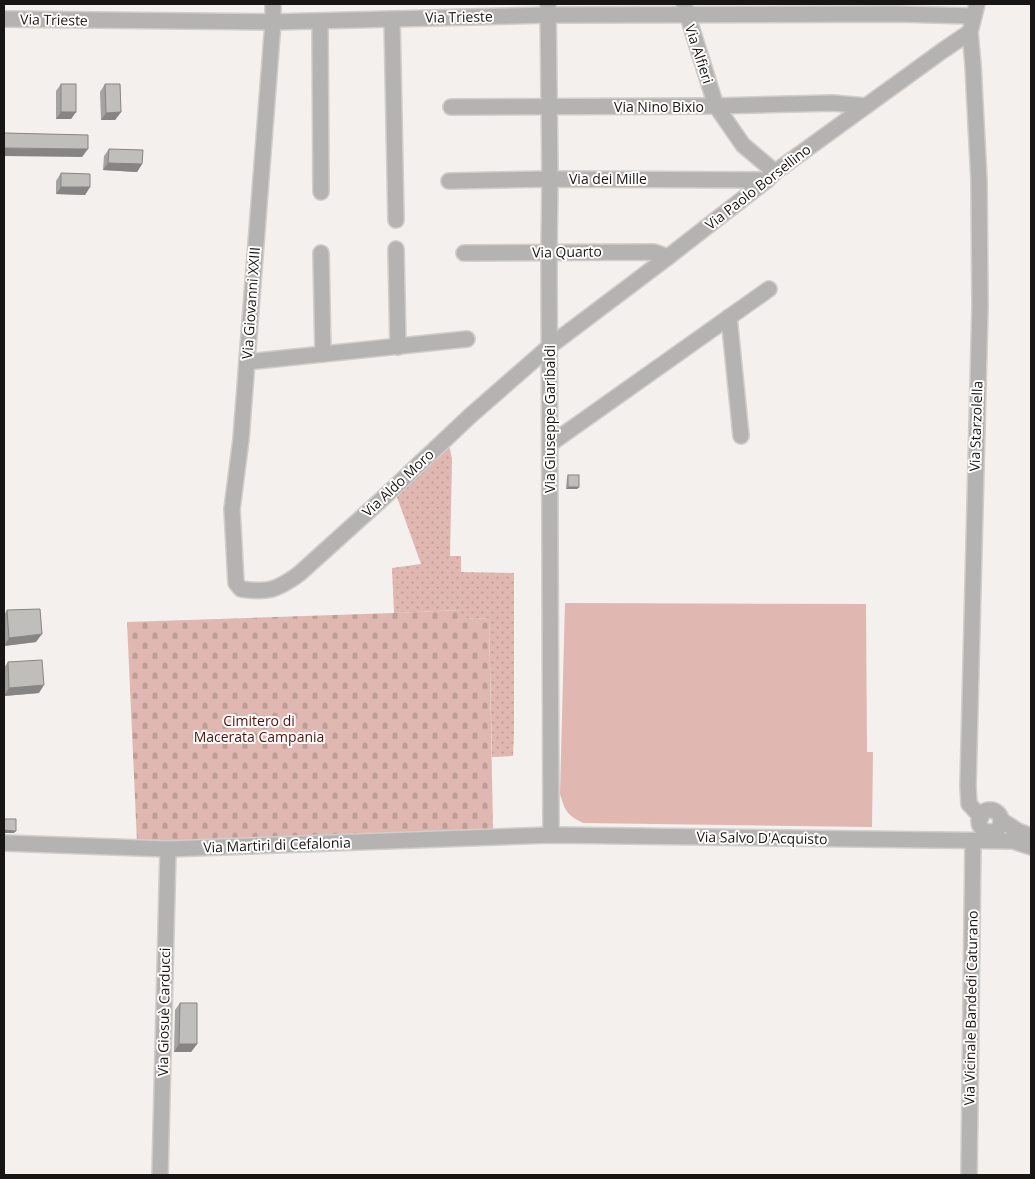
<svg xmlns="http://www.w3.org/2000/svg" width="1035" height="1179" font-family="'Open Sans',sans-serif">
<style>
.grass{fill:url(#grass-dots)}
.cemetery{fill:url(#cemetery-stones)}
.park{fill:#e0b7b1}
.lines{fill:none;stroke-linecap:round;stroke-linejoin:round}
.minor-casing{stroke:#d0cdca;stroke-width:18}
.minor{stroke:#b5b3b2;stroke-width:15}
.wall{fill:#a4a3a1}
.shaded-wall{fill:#868583}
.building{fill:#bfbebb;stroke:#868583}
.labels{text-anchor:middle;stroke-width:4;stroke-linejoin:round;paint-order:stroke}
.street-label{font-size:14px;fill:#171615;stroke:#fffefd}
.park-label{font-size:14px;fill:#570f0a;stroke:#fffefd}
</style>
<defs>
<pattern id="grass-dots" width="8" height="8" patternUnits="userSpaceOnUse" patternTransform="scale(1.25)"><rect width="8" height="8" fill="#e0b7b1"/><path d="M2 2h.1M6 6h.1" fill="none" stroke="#bf9d97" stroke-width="1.8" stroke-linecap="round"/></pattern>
<pattern id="cemetery-stones" width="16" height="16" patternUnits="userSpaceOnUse" patternTransform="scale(1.25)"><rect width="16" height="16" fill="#e0b7b1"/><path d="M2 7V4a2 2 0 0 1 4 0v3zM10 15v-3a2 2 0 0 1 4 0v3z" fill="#bf9d97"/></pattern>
</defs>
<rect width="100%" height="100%" fill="#f3f0ed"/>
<!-- grass -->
<path class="grass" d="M449,444L452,459L450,556H461V572L514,573V733L513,756L492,757L489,618L461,619L459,610L394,613L392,568L421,564L397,497Z"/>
<!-- cemetery -->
<path class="cemetery" d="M460,610L462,619L489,618L493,830L211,842H137L127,622L394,613Z"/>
<!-- park -->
<path class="park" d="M565,603L866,604L867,752H873L872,827L583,823C567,815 565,811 560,794Z"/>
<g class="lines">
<!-- minor casing -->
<g class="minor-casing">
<g id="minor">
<path d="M273,4V22L241,439L232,509L236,583L241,589C268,593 277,590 299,574L381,500L470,416L550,346L668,257L767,180L775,172L942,51L970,32"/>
<path d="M548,4L550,179L549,253L551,835"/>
<path d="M684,4L716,106L743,145L775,172"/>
<path d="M977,4L970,32L973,65L979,181L980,306L968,786L969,804L981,817"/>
<path d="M4,19L273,22L548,15L897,14L974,16"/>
<path d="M392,19L396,220"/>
<path d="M320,21L321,192"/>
<path d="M451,107L716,106L833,103L866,106"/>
<path d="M449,181L550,179L767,180"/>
<path d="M396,249L398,347"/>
<path d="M321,253L323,354"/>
<path d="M464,253L654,252L668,257"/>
<path d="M729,317L741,436"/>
<path d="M247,362L467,339"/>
<path d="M550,444L769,289"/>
<circle cx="990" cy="821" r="11"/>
<path d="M1001,820L1018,831L1031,836"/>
<path d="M4,843L168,849L551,835L1013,841L1031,847"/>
<path d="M160,1175L168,849"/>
<path d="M969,1175L973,841"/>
</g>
</g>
<!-- minor -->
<use href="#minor" class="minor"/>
</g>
<!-- wall -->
<g class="wall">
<path d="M61,84L76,112L71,119H56V91Z"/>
<path d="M105,84L121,112L115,120H101L100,92Z"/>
<path d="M109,149L142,164L137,172L103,170L104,156Z"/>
<path d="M61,173L90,187L85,195L56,194V181Z"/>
<path d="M568,475L579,487L577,489H566L567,477Z"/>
<path d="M7,610L36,642L4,646V615Z"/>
<path d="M8,662L39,693L4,696V668Z"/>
<path d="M180,1003L197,1044L191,1052H174L175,1010Z"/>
</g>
<!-- shaded-wall -->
<g class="shaded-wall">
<path d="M61,112H76L71,119H56Z"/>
<path d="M121,112L115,120H101L106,113Z"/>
<path d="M4,148L88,149L82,157L4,156Z"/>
<path d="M108,163L142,164L137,172L103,170Z"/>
<path d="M61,187H90L85,195L56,194Z"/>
<path d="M568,487H579L577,489H566Z"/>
<path d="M42,634L36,642L4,646L9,638Z"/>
<path d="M44,685L39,693L4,696L9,688Z"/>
<path d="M4,830L16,831L14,833H4Z"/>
<path d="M179,1044H197L191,1052H174Z"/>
</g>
<!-- building -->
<g class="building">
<rect x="61" y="84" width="15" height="28"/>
<path d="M105,84H120L121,112L106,113Z"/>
<path d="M4,133L88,135V149L4,148Z"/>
<path d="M109,149L143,150L142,164L108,163Z"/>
<path d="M61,173L90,174V187H61Z"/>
<rect x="568" y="475" width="11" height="12"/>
<path d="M40,609L42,634L9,638L7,610Z"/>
<path d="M42,660L44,685L9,688L8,662Z"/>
<path d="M4,819H16V831L4,830Z"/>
<path d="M180,1003H197V1044H179Z"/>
</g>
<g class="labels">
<!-- street labels -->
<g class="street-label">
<text transform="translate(459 17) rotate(-1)" y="5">Via Trieste</text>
<text transform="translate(54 20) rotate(1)" y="5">Via Trieste</text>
<text transform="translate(699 54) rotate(72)" y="5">Via Alfieri</text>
<text x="659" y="112">Via Nino Bixio</text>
<text x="608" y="184">Via dei Mille</text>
<text transform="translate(758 187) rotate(-38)" y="5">Via Paolo Borsellino</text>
<text transform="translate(567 252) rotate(-1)" y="5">Via Quarto</text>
<text transform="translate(251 303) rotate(-86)" y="5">Via Giovanni XXIII</text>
<text transform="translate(550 419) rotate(-90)" y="5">Via Giuseppe Garibaldi</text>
<text transform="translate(976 426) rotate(-88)" y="5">Via Starzolella</text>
<text transform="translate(398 483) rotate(-43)" y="5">Via Aldo Moro</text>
<text transform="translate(762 838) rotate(1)" y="5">Via Salvo D'Acquisto</text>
<text transform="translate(277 845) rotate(-2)" y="5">Via Martiri di Cefalonia</text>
<text transform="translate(971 1008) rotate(-89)" y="5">Via Vicinale Bandedi Caturano</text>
<text transform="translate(164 1012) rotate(-89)" y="5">Via Giosuè Carducci</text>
</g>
<!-- park labels -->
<g class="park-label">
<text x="259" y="726">Cimitero di<tspan x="259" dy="16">Macerata Campania</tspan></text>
</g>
</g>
<!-- border -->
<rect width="1035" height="1179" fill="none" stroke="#171615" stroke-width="10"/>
</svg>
